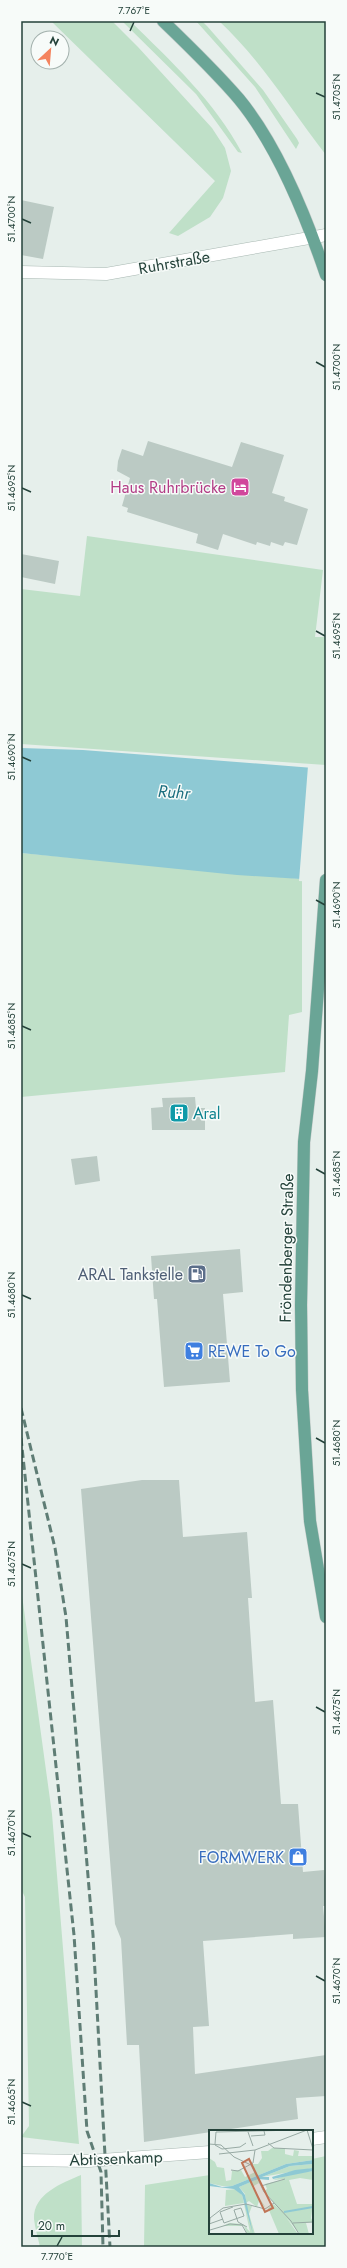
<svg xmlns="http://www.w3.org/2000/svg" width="347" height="2268" font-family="Jost,sans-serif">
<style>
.green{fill:#bfe0c8}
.water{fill:#8ec9d4}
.pier{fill:#e6efeb}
.building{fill:#bbcac4}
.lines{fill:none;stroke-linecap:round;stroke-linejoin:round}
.minor-casing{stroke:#a8b8b2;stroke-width:13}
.major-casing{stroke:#c2cac8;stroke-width:13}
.minor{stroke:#fff;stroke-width:12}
.major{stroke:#6aa596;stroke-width:12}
.rail{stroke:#5f7d75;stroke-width:3;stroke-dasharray:8 4;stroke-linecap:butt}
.ticks{fill:none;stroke:#24423a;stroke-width:1.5}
.labels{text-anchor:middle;stroke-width:3;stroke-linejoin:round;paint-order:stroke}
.street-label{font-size:16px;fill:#24423a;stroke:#f7fbf9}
.hotel-label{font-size:16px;fill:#b23c85;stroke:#f7fbf9;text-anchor:end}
.culture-label{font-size:16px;fill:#0d838f;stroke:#f7fbf9;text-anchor:start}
.service-label{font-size:16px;fill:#4e5e75;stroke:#f7fbf9;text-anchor:end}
.shop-label{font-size:16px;fill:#366cbe;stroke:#f7fbf9;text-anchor:start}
.water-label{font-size:17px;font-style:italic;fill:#1c6f80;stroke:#f7fbf9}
.inset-river{fill:none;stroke:#8ec9d4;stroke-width:2}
.inset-road{fill:none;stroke:#98aaa4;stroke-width:1}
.view{fill:#c07456;fill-opacity:0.15;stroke:#c07456;stroke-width:2}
.inset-edge{fill:none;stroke:#24423a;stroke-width:2}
.neatline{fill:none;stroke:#24423a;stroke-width:1.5}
.ticks-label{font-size:10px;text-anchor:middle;fill:#24423a}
</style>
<rect width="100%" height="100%" fill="#e6efeb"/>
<!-- green -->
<g class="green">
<path d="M51,21H112L138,47L212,128L225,148L231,171L223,198L210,217L178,236L169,233L215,181Z"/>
<path d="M122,21H130C171,61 215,102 242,153L238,152L196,94Z"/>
<path d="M196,21H202L207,26L263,90L297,139L299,143L296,149L255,87Z"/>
<path d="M219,21H326V155C291,110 261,60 219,21Z"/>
<path d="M87,536L323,570L315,637H326V765L21,744V589L80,596Z"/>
<path d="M21,853L302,879V1012L289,1015L285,1072L21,1097Z"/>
<path d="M21,1588L52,1814L79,2144L21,2137L29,2126L25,1897L21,1889Z"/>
<path d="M326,2156V2247H144L145,2185L210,2175V2233H312V2159Z"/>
<path d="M81,2175L82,2247H40C38,2238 35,2228 34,2219C33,2194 62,2183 81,2175Z"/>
</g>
<!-- water -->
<path class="water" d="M21,748L83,750L326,769L316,880L237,875L21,853Z"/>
<!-- pier -->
<path class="pier" d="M308,766L326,767V892L315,882L299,881Z"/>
<!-- building -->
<g class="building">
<path d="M21,200L54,207L43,259L21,255Z"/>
<path d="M148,441L232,467L241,442L284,455L272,493L285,497L284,501L308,509L297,545L285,542L283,546L271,542L270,546L257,542L256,545L223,534L218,550L196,543L198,534L127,512L128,508L122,506L130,478L117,471L118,461L122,449L143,456Z"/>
<path d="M21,554L59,561L55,584L21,577Z"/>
<path d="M195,1097L196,1108H205V1130H152L151,1108L163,1107L162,1098Z"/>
<path d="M97,1156L100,1181L75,1185L71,1159Z"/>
<path d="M240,1249L243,1292L223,1294L230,1382L164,1387L157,1299H154L151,1256Z"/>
<path d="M142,1480H179L183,1537L247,1532L252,1598H248L255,1702L273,1700L281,1804H298L303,1872L324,1870L326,1891V1906H323L326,1937L293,1939V1934L203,1941L209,2026L193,2027L195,2074L326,2055V2096L296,2098L298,2119L144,2142L139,2045H127L121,1939L115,1924L81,1489Z"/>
</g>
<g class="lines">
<!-- minor casing -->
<g class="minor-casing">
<g id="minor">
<path d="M21,272L106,274L326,235"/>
<path d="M312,2139L326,2137"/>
<path d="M21,2160L88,2161L210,2152"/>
</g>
</g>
<!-- major casing -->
<g class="major-casing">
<g id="major">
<path d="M163,21C189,46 215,71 239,99C277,145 307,219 326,275"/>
<path d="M326,880L312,1071L304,1142L301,1305L302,1390L310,1521L326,1617"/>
</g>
</g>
<!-- minor -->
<use href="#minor" class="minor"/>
<!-- major -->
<use href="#major" class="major"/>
<!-- rail -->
<g class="rail">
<path d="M21,1408L55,1548L66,1617L93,1935L110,2247"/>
<path d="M21,1438L74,1935L87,2131L101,2172L103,2247"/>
</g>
</g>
<!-- ticks -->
<path class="ticks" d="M130,31L134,22M316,93L325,97M22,219L31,223M316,362L325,367M22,488L31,492M316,631L325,636M22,757L31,761M316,900L325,905M22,1026L31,1030M316,1169L325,1174M22,1295L31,1299M316,1438L325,1443M22,1564L31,1568M316,1707L325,1712M22,1833L31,1837M316,1976L325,1981M22,2102L31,2106M57,2246L62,2237"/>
<!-- icons -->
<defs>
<g id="hotel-square" transform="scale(1)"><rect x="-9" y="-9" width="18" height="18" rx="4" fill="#d1479c" stroke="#f7fbf9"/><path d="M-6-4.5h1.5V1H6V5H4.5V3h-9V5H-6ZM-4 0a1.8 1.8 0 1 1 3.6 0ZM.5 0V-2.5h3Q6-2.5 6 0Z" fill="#fff"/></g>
<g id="building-square" transform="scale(1)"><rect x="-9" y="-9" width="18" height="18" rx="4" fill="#0f9aa8" stroke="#f7fbf9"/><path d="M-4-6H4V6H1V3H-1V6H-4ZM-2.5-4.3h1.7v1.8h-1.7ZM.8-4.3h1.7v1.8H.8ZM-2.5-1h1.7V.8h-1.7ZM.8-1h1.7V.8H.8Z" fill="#fff"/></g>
<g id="fuel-square" transform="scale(1)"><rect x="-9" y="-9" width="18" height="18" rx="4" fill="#5c6f8a" stroke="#f7fbf9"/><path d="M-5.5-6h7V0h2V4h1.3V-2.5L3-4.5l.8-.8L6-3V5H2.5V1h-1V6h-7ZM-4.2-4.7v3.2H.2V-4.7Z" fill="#fff"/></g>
<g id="supermarket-square" transform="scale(1)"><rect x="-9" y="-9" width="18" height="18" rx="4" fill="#3f7fe0" stroke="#f7fbf9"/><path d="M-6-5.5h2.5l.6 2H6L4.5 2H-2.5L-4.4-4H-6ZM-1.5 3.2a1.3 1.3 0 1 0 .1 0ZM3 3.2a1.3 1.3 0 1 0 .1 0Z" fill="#fff"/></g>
<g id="shop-square" transform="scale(1)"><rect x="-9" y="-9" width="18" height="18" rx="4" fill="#3f7fe0" stroke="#f7fbf9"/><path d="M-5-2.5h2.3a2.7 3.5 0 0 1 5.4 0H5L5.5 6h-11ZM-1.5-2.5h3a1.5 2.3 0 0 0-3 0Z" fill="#fff"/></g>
</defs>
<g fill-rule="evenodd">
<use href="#hotel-square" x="240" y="487"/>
<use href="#building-square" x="179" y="1113"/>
<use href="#fuel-square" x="197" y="1274"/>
<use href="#supermarket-square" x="194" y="1351"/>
<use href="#shop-square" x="298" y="1857"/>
</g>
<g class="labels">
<!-- street labels -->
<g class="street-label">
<text transform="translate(174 262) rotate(-10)" y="6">Ruhrstraße</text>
<text transform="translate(286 1248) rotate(-89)" y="6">Fröndenberger Straße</text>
<text transform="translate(116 2158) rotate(-2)" y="6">Abtissenkamp</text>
</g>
<!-- hotel labels -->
<g class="hotel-label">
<text x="226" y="493">Haus Ruhrbrücke</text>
</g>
<!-- culture labels -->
<g class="culture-label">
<text x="193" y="1119">Aral</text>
</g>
<!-- service labels -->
<g class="service-label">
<text x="183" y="1280">ARAL Tankstelle</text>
</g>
<!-- shop labels -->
<g class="shop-label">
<text x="208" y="1357">REWE To Go</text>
<text x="284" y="1863" text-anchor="end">FORMWERK</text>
</g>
<!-- water labels -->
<g class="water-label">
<text transform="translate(174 792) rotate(4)" y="6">Ruhr</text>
</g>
</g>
<!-- overview -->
<g transform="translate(209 2130)">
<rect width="104" height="104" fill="#e6efeb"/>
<path d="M63,18H76V24L84,26L85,20L90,21L89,26H104V30L77,34L23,56H13L0,53V28L6,32L8,37L15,38L17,51L22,50L23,41L32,40L36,47L46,42L44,34H49L53,28L52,21H59ZM104,34V38L53,47L81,36ZM104,41V50L91,48L80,50L88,74H104L102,88L104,92L97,93L100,104H91L55,61L58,59L56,54L77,49L64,50L81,44ZM48,49L50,53L43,57L57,78L50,71L48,77L40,71L37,73L36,64L30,57ZM27,59L33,65L35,73L16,76L17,60ZM35,74L43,76L40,84L46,104H38L35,96H14L20,93L34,94L41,102ZM65,74L74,83L89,104H70L59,78Z" fill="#bfe0c8"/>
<path d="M104,30V34L81,36L53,47H60V50L49,49L30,57L36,65L44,104L33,65L25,59L0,56V53L13,57L23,56L77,34ZM104,38V41L64,49L63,47L86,40Z" fill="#8ec9d4"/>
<path class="inset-river" d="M75,82L104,77"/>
<path class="inset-road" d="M98,0L104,19M39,2L44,16M42,6L56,5L55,1M59,13L65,18L104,20M0,14L12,15L25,27L42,35L55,62L82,91L90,104M6,14L7,2L87,0M6,15L13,19L31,17L37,13M46,20L98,0M10,24L46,20M22,40L29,41L44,33L46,20M52,56L76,49M24,77L11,82L15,93L35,86L32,78L25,80M25,80L29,92L38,97M84,93L104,92M0,94L14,89M1,100L21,94L33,95L38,104M0,104L1,88L14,78L37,74L56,79L65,73"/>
<path class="view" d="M40,29L64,78L56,82L33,33Z"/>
<rect width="104" height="104" class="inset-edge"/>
</g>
<!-- border -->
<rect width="347" height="2268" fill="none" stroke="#f7fbf9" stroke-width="44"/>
<!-- north arrow -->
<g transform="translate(50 50) rotate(26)"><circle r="19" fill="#f7fbf9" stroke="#a3b1ad"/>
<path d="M0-3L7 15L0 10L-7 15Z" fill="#f4845f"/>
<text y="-6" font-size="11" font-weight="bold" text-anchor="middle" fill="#24423a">N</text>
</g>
<!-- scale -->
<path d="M32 2230v6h87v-6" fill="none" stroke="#24423a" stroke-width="2"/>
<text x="38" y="2230" font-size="12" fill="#24423a" stroke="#f7fbf9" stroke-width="3" paint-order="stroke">20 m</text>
<rect x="22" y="22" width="303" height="2224" class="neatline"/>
<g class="ticks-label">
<text x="134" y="14">7.767°E</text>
<text transform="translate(336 97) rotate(-90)" y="4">51.4705°N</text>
<text transform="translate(11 219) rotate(-90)" y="4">51.4700°N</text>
<text transform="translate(336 367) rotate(-90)" y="4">51.4700°N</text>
<text transform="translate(11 488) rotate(-90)" y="4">51.4695°N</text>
<text transform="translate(336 636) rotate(-90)" y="4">51.4695°N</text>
<text transform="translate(11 757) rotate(-90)" y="4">51.4690°N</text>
<text transform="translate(336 905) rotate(-90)" y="4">51.4690°N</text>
<text transform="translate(11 1026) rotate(-90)" y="4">51.4685°N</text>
<text transform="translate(336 1174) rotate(-90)" y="4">51.4685°N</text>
<text transform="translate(11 1295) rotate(-90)" y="4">51.4680°N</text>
<text transform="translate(336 1443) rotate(-90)" y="4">51.4680°N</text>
<text transform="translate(11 1564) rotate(-90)" y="4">51.4675°N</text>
<text transform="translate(336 1712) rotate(-90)" y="4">51.4675°N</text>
<text transform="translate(11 1833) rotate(-90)" y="4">51.4670°N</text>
<text transform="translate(336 1981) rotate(-90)" y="4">51.4670°N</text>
<text transform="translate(11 2102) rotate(-90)" y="4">51.4665°N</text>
<text x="57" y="2260">7.770°E</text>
</g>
</svg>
